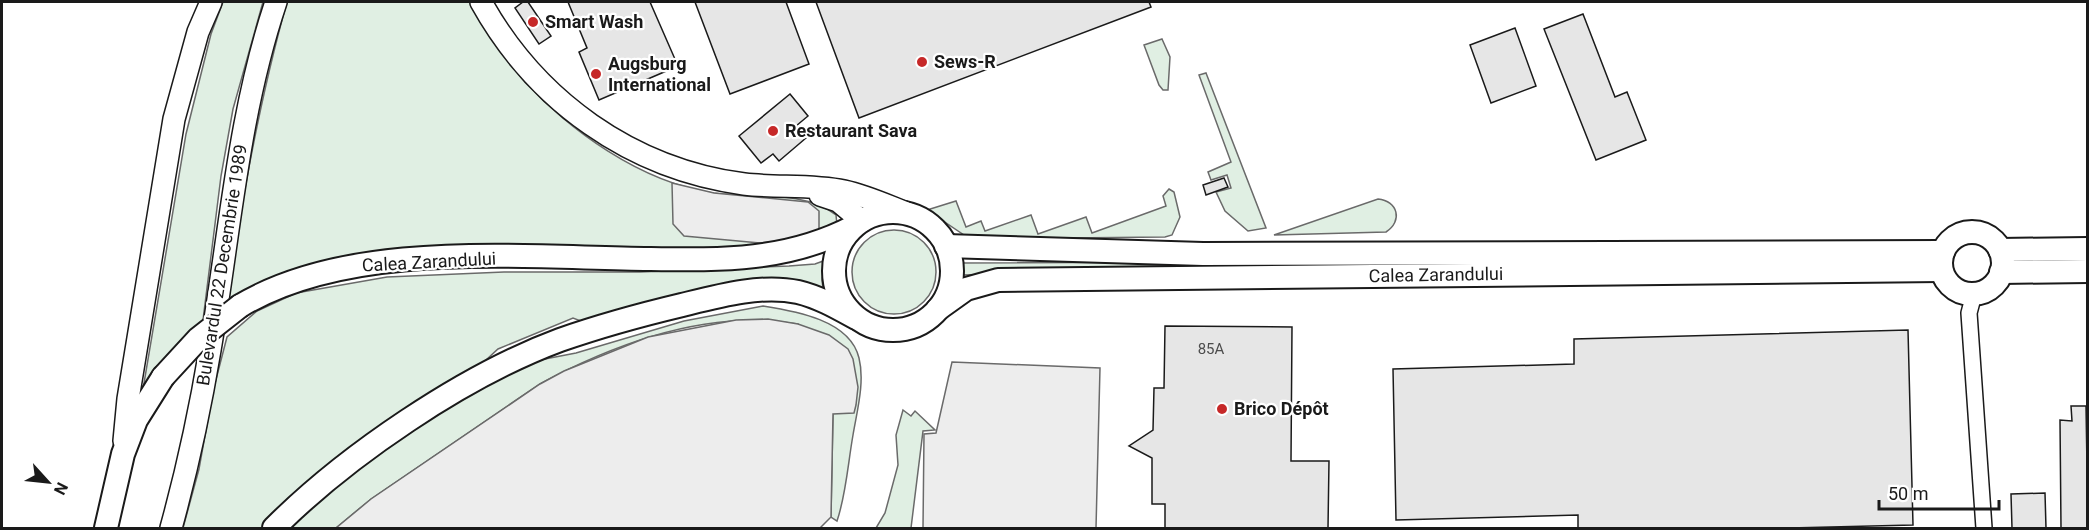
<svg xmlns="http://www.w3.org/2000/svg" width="2089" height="530" font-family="Roboto,sans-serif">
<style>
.green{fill:#e0efe3;stroke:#6a6a6a;stroke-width:1.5}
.parking{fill:#ededed;stroke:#6a6a6a;stroke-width:1.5}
.building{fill:#e6e6e6;stroke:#1a1a1a;stroke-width:1.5}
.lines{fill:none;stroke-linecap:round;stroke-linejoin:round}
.street-casing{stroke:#1a1a1a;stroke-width:18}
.secondary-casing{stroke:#1a1a1a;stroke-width:24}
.primary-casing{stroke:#1a1a1a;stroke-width:26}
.street{stroke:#fff;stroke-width:15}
.secondary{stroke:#fff;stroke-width:21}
.primary{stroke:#fff;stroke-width:22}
.primary-bridge-casing{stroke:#1a1a1a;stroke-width:26;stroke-linecap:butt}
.primary-bridge{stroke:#fff;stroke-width:22}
.poi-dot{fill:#c62828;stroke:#fff;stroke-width:2}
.labels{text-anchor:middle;stroke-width:4.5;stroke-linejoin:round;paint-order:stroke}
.number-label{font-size:15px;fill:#4d4d4d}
.poi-label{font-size:18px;font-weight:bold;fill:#1a1a1a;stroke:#fff;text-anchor:start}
.street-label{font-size:18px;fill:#1a1a1a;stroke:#fff}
</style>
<rect width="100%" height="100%" fill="#fff"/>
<!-- green -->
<g class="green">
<path d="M223,2H263L233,109L221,176L202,328L141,401L186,134L211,34Z"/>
<path d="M287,2H470C486,28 501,54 521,77C569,131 641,182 713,193C752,198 805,190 836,215L837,225L803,246L441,255L225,305C242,202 259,101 287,2Z"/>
<path d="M1162,39L1170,57L1168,90H1163L1159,85L1144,45Z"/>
<path d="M1206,73L1266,228L1248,231L1225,211L1216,192L1231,188L1227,175L1211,180L1208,172L1231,162L1199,75Z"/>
<path d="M1169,189L1174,192L1180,217L1172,235L1165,237L970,239L927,210L956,201L966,227L981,221L985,231L1031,215L1038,234L1086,217L1092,233L1166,206L1163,196Z"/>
<path d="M1378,199C1398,201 1403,221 1386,232L1274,235Z"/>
<circle cx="894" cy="272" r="42"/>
<path d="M826,260L822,280L824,297L810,288L586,323L573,318L498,349L472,373L266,528H183L199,469L213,391L227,337L257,311L296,293L387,277L504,272H640L789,266L815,264Z"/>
<path d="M1681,260L1537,269L957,275V263Z"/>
<path d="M763,306C795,311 850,320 859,358C865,382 857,411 853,435C848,463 846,495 837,521L831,517L833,414L798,324C709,309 618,342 540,384L371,499L336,528H276L332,480L519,364L576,353L684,321Z"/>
<path d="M903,410L911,416L915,411L935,430L923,431L911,528H876L885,513L898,465L896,435Z"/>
</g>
<!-- parking -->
<g class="parking">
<path d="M672,183L714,193L808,202L819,211V229L805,239L760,243L684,236L673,224Z"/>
<path d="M768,319L798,324L829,335L848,349L853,359L858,387L856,405L854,413L833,414L831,517L820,528H336L371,499L540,384L564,371L648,337L736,320Z"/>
<path d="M952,362L1100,368L1096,528H923L924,434L936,433Z"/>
</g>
<!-- building -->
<g class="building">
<path d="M523,2H528L551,36L539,44L515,8Z"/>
<path d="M568,2H650L678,66L599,100L579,52L587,48Z"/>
<path d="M695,2H786L809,64L730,94Z"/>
<path d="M816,2H1149L1151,7L859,118Z"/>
<path d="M1583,14L1615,97L1627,92L1646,140L1596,160L1544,29Z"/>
<path d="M1515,28L1536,86L1491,103L1470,45Z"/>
<path d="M790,94L808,116L796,126L806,138L779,161L773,154L761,163L739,136Z"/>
<path d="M1224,178L1228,187L1206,195L1203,185Z"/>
<path d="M1165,326L1292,327L1291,461H1329L1328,528H1165V504H1152V458L1129,446L1153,430L1154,388H1164Z"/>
<path d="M1908,330L1913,525L1789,528H1578V515L1396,520L1393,369L1574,364V339Z"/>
<path d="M2071,406H2086L2088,528H2061L2060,420L2072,421Z"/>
<path d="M2045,493L2046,528H2012L2011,494Z"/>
</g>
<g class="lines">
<!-- street casing -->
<g class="street-casing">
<path id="street" d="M1974,294L1969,313L1984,528"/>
</g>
<!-- secondary casing -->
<g class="secondary-casing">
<g id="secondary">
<path d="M481,2C536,101 631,169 744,184C777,188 812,184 844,191C867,196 888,206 909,214"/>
<path d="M820,195L838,201L862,221"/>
<path d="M124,441L128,399L174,119L198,32L211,2"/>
<path d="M171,528C187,470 200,410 210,350C230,233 238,115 276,2"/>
</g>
</g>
<!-- primary casing -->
<g class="primary-casing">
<g id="primary">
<circle cx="893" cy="271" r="59"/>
<circle cx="1972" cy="263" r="31"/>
<path d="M946,246L1203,254L1943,252"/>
<path d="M2000,250L2088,249"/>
<path d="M2001,272L2088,271"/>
<path d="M240,306C351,239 524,258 650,259C723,260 787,261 853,227"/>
<path d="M938,309L966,289L998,280L1941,270"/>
<path d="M106,528L123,454L136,420L163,377"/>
<path d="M274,528C346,456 463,376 560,340C600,326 640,315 682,305C718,296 761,284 798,292C819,297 838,308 856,318"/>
</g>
</g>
<!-- street -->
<use href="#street" class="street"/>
<!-- secondary -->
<use href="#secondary" class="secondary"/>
<!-- primary -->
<use href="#primary" class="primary"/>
<!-- primary-bridge casing -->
<g class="primary-bridge-casing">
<path id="primary-bridge" d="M163,377L198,339L240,306"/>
</g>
<!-- primary-bridge -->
<use href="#primary-bridge" class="primary-bridge"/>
</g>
<!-- markers -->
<g class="poi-dot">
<circle cx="533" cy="22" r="6"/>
<circle cx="922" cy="62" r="6"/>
<circle cx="596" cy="74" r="6"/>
<circle cx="773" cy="131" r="6"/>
<circle cx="1222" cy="409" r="6"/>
</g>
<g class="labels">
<!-- number labels -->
<g class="number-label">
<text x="1211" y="354">85A</text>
</g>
<!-- poi labels -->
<g class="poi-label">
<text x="545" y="28">Smart Wash</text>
<text x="934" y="68">Sews-R</text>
<text x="608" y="70">Augsburg<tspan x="608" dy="21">International</tspan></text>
<text x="785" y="137">Restaurant Sava</text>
<text x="1234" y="415">Brico Dépôt</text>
</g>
<!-- street labels -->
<g class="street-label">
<text transform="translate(429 262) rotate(-3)" y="6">Calea Zarandului</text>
<text transform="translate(222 265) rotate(-81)" y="6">Bulevardul 22 Decembrie 1989</text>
<text transform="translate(1436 275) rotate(-1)" y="6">Calea Zarandului</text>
</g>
</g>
<!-- border -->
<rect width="2089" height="530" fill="none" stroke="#1a1a1a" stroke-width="6"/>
<!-- north arrow -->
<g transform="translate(48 482) rotate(117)" stroke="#ffffff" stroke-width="4.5" paint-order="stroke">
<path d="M0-4.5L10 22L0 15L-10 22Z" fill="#1a1a1a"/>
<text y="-9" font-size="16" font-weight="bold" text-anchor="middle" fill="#1a1a1a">N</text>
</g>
<!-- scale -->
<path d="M1879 500v9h120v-9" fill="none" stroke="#1a1a1a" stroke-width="3"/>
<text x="1888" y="500" font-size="18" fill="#1a1a1a" stroke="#ffffff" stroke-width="4.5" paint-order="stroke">50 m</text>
</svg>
